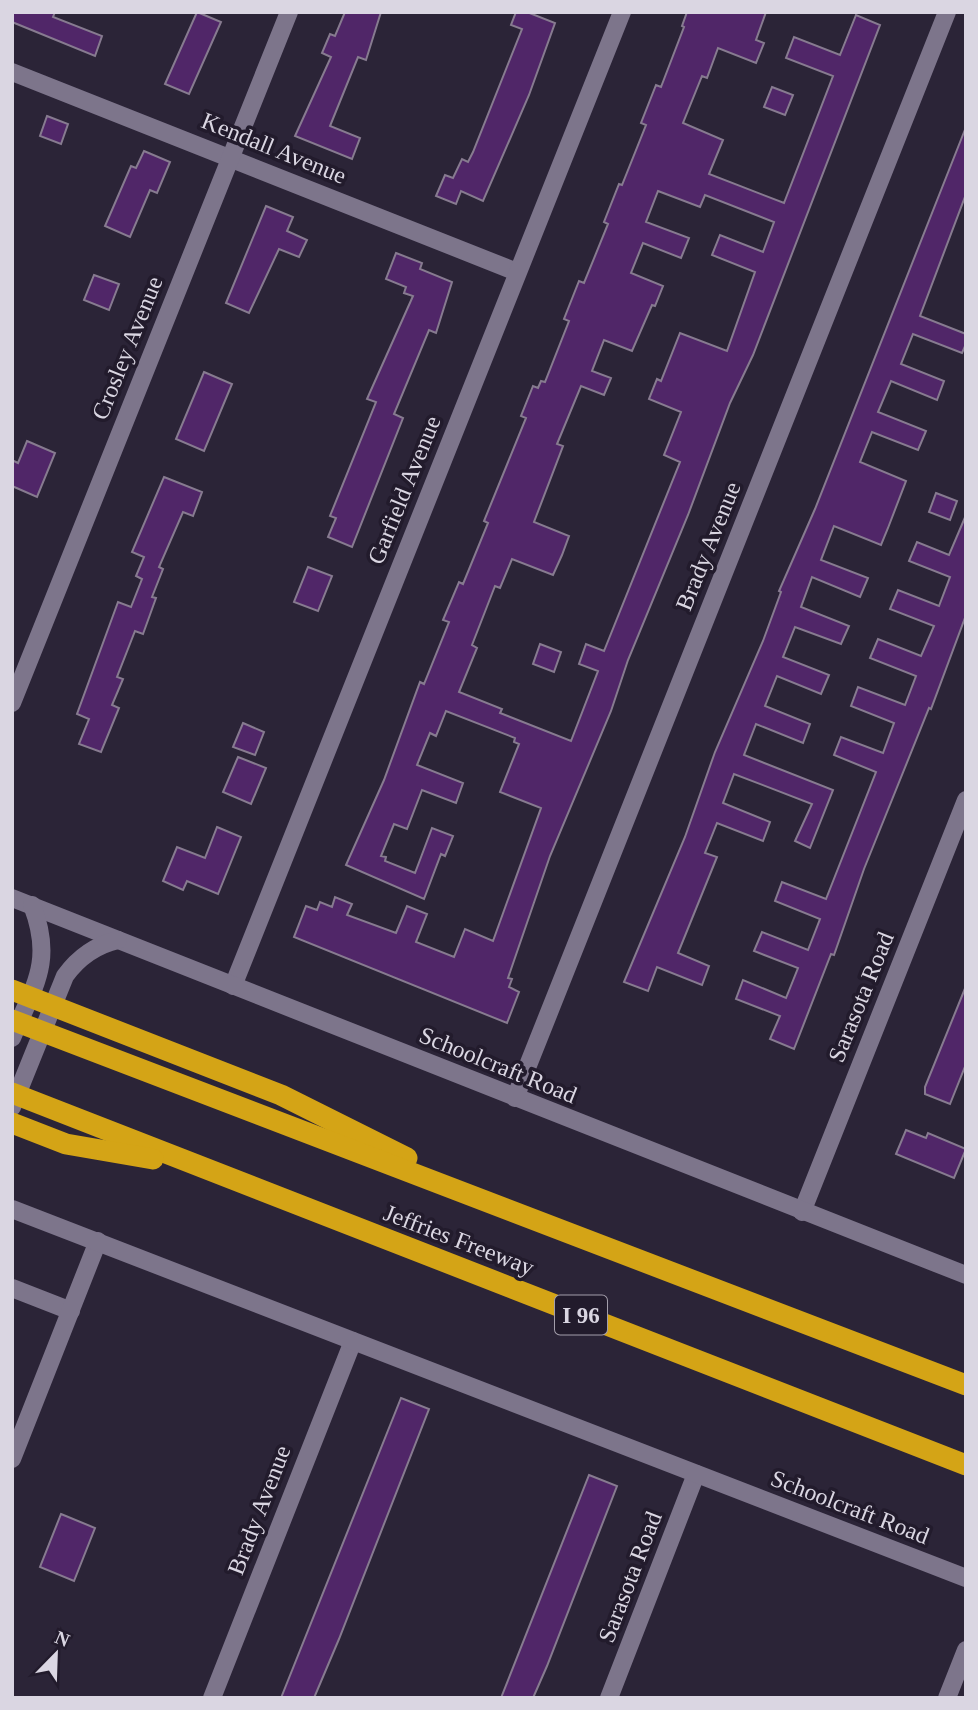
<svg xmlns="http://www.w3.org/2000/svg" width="978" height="1710" font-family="'Times New Roman',serif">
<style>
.building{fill:#502668;stroke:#877b90;stroke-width:2;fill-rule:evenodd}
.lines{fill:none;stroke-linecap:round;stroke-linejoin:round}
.street{stroke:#7d758b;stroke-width:18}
.secondary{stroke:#7d758b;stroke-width:18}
.highway{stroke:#d4a416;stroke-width:21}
.labels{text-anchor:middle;stroke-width:7;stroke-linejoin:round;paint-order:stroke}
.shield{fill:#221b2c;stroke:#a39eab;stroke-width:2}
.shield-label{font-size:23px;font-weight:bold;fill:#dad6e2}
.street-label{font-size:24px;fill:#dad6e2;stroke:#221b2c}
</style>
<rect width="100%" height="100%" fill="#2b2437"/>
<!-- building -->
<g class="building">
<path d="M12,12H55L53,17L102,36L95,56L12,22Z"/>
<path d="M197,12L221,22L189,94L165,84Z"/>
<path d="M345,12H381L366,60L358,57L330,126L360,138L352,159L295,136L331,57L322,53L330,34L335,36Z"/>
<path d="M516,12H527L555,23L529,95L483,201L461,191L456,204L436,196L445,175L453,178L462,159L468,162L473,152L522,29L511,25Z"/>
<path d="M687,12H766L756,40L764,43L756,63L718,48L707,78L702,76L683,123L723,140L709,174L784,203L833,76L786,58L794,37L840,55L856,15L880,25L753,355L730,403L688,515L628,660L611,711L550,856L508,978L512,979L509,987L519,992L507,1023L294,937L306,906L317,910L320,902L332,907L335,897L352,904L347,915L396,933L407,906L427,914L416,942L454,957L465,929L493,941L541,808L500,792L519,744L514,742L515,738L446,711L436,736L430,733L417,765L463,783L456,803L422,790L407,829L394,824L381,856L386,857L385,861L415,873L432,828L453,836L445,856L441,854L424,899L346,865L384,780L420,682L424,684L449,622L443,620L459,582L463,584L488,523L484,521L526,418L521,416L533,386L538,388L541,381L545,382L569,321L564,319L579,281L584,283L608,224L604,222L619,184L622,185L646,125L641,123L656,85L661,87L684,27L682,26ZM658,191L700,207L705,195L774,222L763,252L720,235L712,255L755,272L727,351L680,333L661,381L657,379L649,399L681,412L664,455L680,462L604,651L586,644L579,664L598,671L571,741L500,713L502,709L459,692L477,648L472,645L495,586L500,588L512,559L553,575L562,555L569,536L534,522L563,446L557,444L581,386L604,395L611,378L592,371L604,340L632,351L652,305L655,306L663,286L631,273L643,243L681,258L689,238L646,222Z"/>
<path d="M772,87L793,95L785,115L764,107Z"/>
<path d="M47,116L68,124L61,144L40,136Z"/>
<path d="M966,127V194L920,316L966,334V344L962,353L913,334L901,364L944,381L937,400L891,381L878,412L926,431L918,450L872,432L860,462L906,481L888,528L881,545L834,526L821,560L868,578L860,597L812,577L801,607L849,626L841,644L795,627L783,657L829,675L821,694L777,676L765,706L810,724L803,743L756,724L744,755L833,790L810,848L795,841L812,804L734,774L723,803L770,822L763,841L717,823L705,853L717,857L678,953L709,966L702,985L657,967L648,991L624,982L685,837L715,752L763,641L781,592L779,591L815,509Z"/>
<path d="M144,151L170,162L157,193L150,190L130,237L105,226L131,166L136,168Z"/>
<path d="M266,206L293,217L287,231L307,240L299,257L279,249L249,313L226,303Z"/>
<path d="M396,253L422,263L420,269L452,282L436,333L429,330L394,414L403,418L352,547L328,537L336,518L330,516L376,402L367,399L413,296L404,293L406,287L386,279Z"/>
<path d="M94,275L119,284L109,310L84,300Z"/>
<path d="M204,372L232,384L204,451L176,439Z"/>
<path d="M27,441L55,453L37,497L12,486V460L18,463Z"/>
<path d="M164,477L202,492L193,516L183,512L159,567L163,569L152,597L156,598L143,634L135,631L117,677L123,679L112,705L119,708L101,752L79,744L89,719L77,714L118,602L131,607L142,579L136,576L144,557L132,552Z"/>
<path d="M936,493L957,501L950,520L929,512Z"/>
<path d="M966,515V615L931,709L929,708L864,869L834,955L831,954L794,1049L770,1039L780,1016L736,999L743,980L786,998L798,968L754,951L762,932L808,950L820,919L775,901L782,882L826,899L876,772L834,755L841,737L883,753L894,723L851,706L858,687L905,705L916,676L870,658L878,639L921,656L934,626L890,609L898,590L939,606L950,577L909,561L917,542L949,555Z"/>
<path d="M308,567L332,576L318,611L294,602Z"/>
<path d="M540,644L561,652L554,672L533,664Z"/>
<path d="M243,723L264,732L255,755L233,747Z"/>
<path d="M238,757L266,768L251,804L223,792Z"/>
<path d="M217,827L241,837L218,894L187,881L183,890L163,881L177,847L205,858Z"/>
<path d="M966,986V1064L950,1104L925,1094V1087Z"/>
<path d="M906,1130L926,1138L928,1133L966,1149L954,1178L896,1154Z"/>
<path d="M401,1398L429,1409L339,1639L314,1698H281Z"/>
<path d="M589,1475L617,1486L547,1666L533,1698H501Z"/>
<path d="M61,1514L95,1528L74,1581L40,1567Z"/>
</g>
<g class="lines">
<!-- street -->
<g class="street">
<path d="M12,72L517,272"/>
<path d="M12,703L289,12"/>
<path d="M233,986L622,12"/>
<path d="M515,1098L947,12"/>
<path d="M802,1212L966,800"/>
<path d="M12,1288L71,1311"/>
<path d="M12,1459L98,1241"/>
<path d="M212,1698L353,1341"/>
<path d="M609,1698L696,1474"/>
<path d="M947,1698L966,1650"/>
</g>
<!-- secondary -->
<g class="secondary">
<path d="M12,898L966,1275"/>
<path d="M12,1038C34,986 54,962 32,905"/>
<path d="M12,1107L65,976C78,958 96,945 118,940"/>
<path d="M12,1209L966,1578"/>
</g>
<!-- highway -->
<g class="highway">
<path d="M12,990L281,1095L407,1158"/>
<path d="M12,1020L966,1385"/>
<path d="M12,1093L966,1465"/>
<path d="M12,1123L66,1144L153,1159"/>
</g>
</g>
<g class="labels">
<!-- shield labels -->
<rect class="shield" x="555" y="1295.5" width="52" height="39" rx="5"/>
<g class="shield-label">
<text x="581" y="1323">I 96</text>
</g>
<!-- street labels -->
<g class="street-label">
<text transform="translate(274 148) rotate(22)" y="8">Kendall Avenue</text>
<text transform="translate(127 348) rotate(-68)" y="8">Crosley Avenue</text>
<text transform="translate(404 490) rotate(-68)" y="8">Garfield Avenue</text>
<text transform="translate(708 546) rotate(-68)" y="8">Brady Avenue</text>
<text transform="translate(861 997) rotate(-68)" y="8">Sarasota Road</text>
<text transform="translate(498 1065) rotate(22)" y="8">Schoolcraft Road</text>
<text transform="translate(459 1240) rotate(21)" y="8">Jeffries Freeway</text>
<text transform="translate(850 1507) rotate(21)" y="8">Schoolcraft Road</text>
<text transform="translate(259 1510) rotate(-69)" y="8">Brady Avenue</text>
<text transform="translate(630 1577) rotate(-69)" y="8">Sarasota Road</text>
</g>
</g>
<!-- border -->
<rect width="978" height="1710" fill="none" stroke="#dad6e2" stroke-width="28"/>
<!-- north arrow -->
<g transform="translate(56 1654) rotate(23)" stroke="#221b2c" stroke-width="5" paint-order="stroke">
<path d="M0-5L12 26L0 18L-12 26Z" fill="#dad6e2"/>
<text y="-10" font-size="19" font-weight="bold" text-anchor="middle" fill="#dad6e2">N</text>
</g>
</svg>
